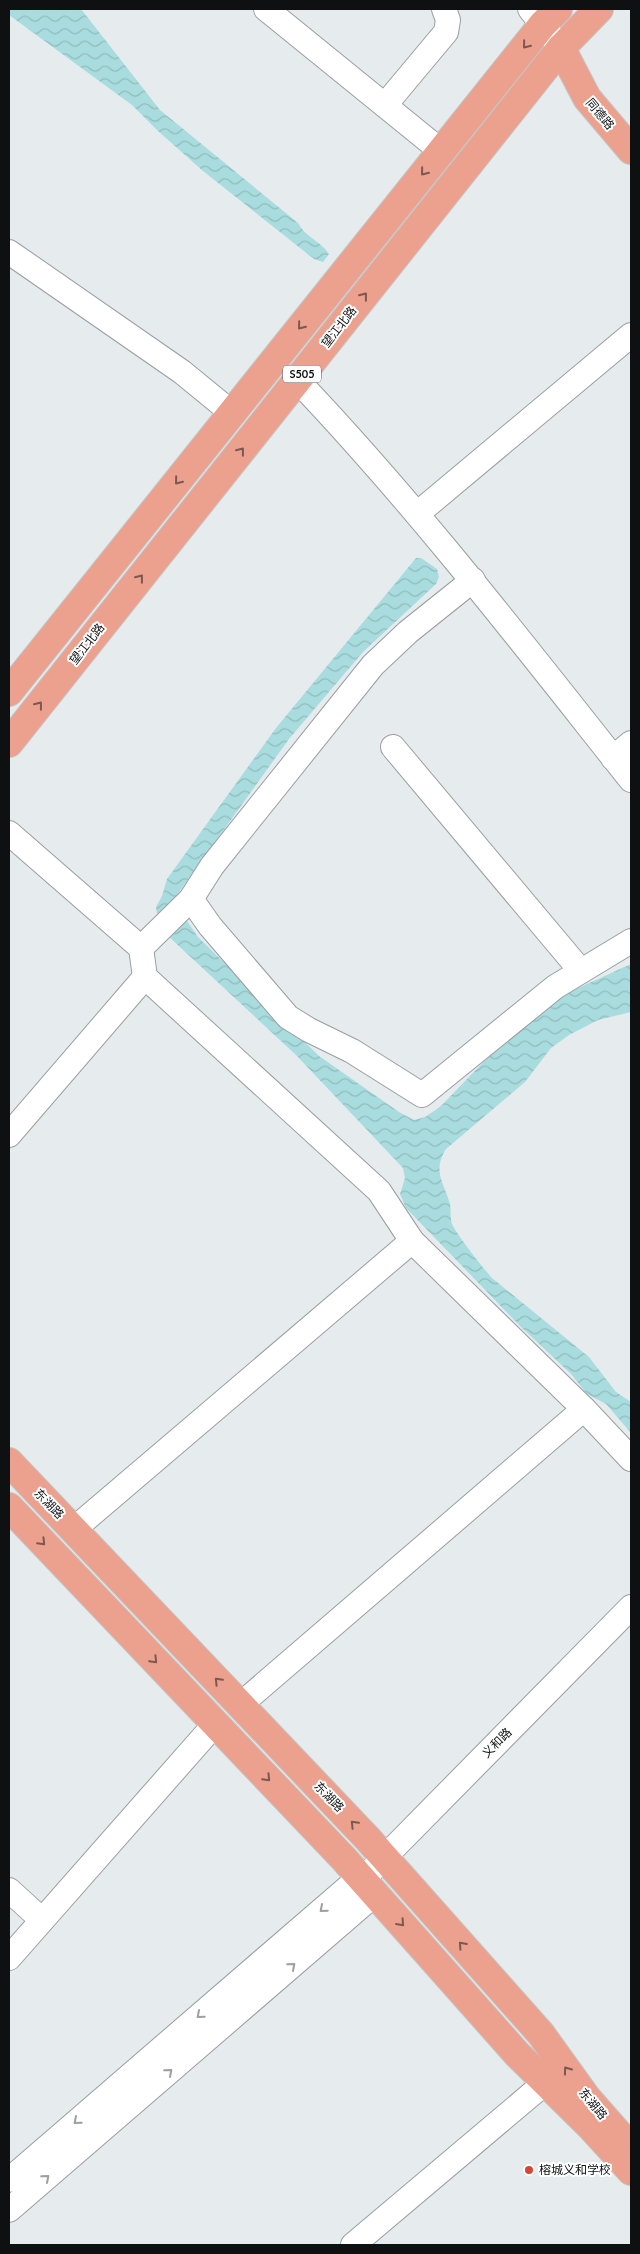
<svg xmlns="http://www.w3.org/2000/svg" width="640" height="2254" font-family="Lato,'Noto Sans SC',sans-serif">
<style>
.water{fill:url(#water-waves)}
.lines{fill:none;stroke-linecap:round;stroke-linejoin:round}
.minor-casing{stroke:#9a9ea2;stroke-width:26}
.major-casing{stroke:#c5c6c6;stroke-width:30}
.minor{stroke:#fff;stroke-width:24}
.major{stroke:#eba18e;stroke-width:28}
.oneway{stroke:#7c5850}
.oneway2{stroke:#9f9fa0}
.poi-dot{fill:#d34734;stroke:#fff;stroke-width:2}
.labels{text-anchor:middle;stroke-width:4;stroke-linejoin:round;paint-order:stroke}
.shield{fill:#fff;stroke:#565858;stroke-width:1}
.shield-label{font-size:11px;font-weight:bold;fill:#0e1011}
.street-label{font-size:12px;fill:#0e1011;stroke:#fff}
.poi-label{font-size:12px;fill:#0e1011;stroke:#fff;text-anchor:start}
</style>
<defs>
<pattern id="water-waves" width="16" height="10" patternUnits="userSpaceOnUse" patternTransform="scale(1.25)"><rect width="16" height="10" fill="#a9dcde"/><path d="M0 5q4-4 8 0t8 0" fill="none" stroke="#90bcbd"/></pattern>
</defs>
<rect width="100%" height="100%" fill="#e6ebee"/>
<!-- water -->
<g class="water">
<path d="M9,9H81L160,110L298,223C305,237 321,241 329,254L323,262L314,259L203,171L158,131L132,105L9,15Z"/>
<path d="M416,558H421L437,569L439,577L436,584L363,652L289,739L169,906L157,914L156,907L162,896L167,879L276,728Z"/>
<path d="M185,918L198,937L319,1056L399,1112L414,1120L425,1117L440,1107L524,1020L576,989L631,964V1012L598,1020L569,1035L551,1048L525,1082L446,1149C432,1171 444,1183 450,1204C451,1211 450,1218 452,1224C457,1235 483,1268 492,1278L589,1357L616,1392L631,1402V1433L606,1404L587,1394L571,1374L520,1326L406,1208L400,1194L405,1178L403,1168L296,1055L167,935Z"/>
</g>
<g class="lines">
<!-- minor casing -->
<g class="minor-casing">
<g id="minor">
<path d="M266,9L441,151"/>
<path d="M530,9L561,48"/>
<path d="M385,105L446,32L448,20L444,9"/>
<path d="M9,252L182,372L232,413"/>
<path d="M297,380C417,506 523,644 631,780"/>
<path d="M417,514L631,335"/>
<path d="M393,747L581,971"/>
<path d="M613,758L631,743"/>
<path d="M9,833L141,948L145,977L379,1191L412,1241L584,1409L631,1459"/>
<path d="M191,899L210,926L288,1017L309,1030L352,1051L422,1095L555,987L631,941"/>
<path d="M141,948L191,899L212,866L373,665L408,632L473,580"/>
<path d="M9,1135L145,977"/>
<path d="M73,1530L412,1241"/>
<path d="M240,1705L584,1409"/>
<path d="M371,1871L631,1607"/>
<path d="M9,1890L42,1920"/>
<path d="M9,1958L215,1724"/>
<path d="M9,2180L360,1877"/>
<path d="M9,2210L375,1894"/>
<path d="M353,2245L546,2082"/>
</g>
</g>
<!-- major casing -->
<g class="major-casing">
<g id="major">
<path d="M561,48L587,98L631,150"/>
<path d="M9,692L543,24L558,9"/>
<path d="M9,743L561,48L599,9"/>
<path d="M9,1462L367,1838L541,2034L587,2098L631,2148"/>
<path d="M9,1507L344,1859L517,2054L590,2126L631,2171"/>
</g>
</g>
<!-- minor -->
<use href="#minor" class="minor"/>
<!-- major -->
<use href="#major" class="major"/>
</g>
<!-- one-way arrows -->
<defs><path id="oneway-chevron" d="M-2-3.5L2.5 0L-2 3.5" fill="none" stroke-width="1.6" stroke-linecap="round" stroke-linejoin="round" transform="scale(1.25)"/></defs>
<g class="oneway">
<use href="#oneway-chevron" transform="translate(526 45) rotate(129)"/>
<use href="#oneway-chevron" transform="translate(424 172) rotate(129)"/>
<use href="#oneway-chevron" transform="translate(364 296) rotate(-52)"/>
<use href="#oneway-chevron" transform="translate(301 326) rotate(129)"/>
<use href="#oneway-chevron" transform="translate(241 451) rotate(-52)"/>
<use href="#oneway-chevron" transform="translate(178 481) rotate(129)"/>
<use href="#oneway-chevron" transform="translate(140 578) rotate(-52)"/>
<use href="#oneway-chevron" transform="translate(39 705) rotate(-52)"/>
<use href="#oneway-chevron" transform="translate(42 1542) rotate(46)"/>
<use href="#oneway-chevron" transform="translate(154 1660) rotate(46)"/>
<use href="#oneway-chevron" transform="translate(218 1681) rotate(-134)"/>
<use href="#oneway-chevron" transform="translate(267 1778) rotate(46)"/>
<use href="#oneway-chevron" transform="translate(354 1824) rotate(-134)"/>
<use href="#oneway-chevron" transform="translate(401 1923) rotate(48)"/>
<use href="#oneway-chevron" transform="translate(462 1945) rotate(-132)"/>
<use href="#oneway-chevron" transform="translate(567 2070) rotate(-126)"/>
</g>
<g class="oneway2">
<use href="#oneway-chevron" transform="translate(323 1909) rotate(139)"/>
<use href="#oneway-chevron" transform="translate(292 1966) rotate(-41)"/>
<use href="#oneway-chevron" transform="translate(200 2015) rotate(139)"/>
<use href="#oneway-chevron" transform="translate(169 2072) rotate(-41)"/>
<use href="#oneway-chevron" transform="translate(77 2121) rotate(139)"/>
<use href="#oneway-chevron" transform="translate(46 2178) rotate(-41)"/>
</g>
<!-- markers -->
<circle class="poi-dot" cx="529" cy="2170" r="5"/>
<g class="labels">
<!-- shield labels -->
<rect class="shield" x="283" y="365.5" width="38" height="17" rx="4"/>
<g class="shield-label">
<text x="302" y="378">S505</text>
</g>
<!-- street labels -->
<g class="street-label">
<text transform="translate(600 114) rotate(50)" y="4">同德路</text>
<text transform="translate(339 327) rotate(-52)" y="4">望江北路</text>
<text transform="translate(87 644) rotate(-52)" y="4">望江北路</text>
<text transform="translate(49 1504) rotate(46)" y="4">东湖路</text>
<text transform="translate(497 1743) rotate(-45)" y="4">义和路</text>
<text transform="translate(329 1797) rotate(46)" y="4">东湖路</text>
<text transform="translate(593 2104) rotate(50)" y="4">东湖路</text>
</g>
<!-- poi labels -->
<g class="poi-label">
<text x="539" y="2174">榕城义和学校</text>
</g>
</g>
<!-- border -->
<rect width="640" height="2254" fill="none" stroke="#0e1011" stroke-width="20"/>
</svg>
